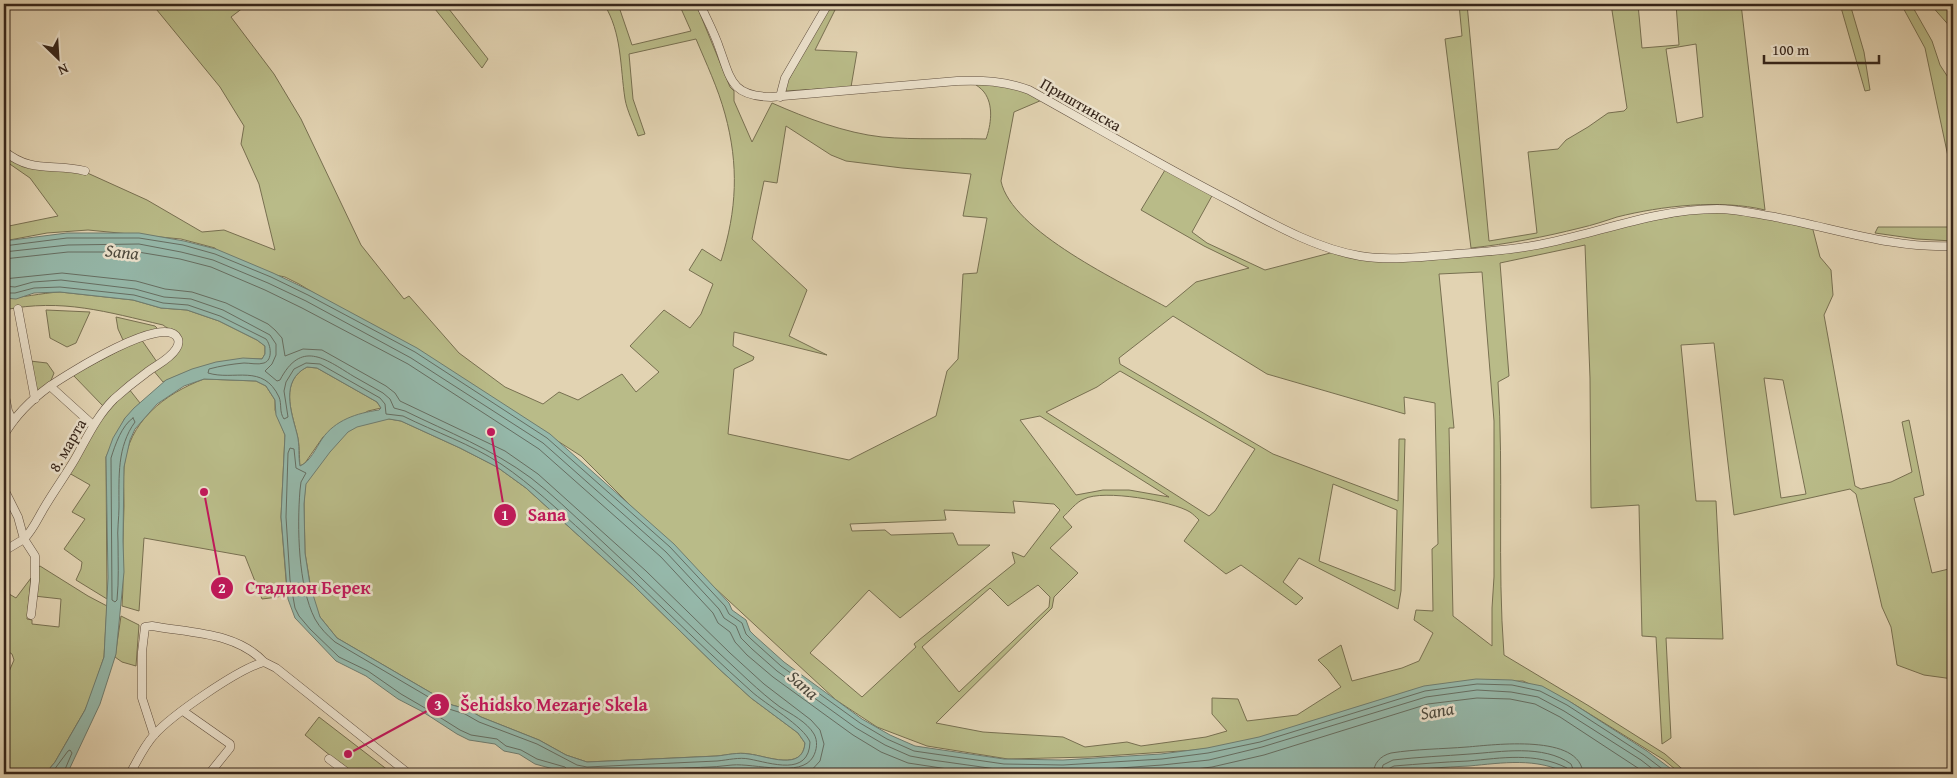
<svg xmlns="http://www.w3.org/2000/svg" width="1957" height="778" font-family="'Gentium Book Plus',serif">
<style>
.green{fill:#b9bb88;stroke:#787051;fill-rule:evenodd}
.water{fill:#95b8aa;stroke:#6f7d70;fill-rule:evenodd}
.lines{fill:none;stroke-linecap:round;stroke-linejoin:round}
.shore{stroke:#666e62;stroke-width:1}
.minor-casing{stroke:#615040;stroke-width:9}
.minor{stroke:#ece2cd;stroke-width:8}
.labels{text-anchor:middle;stroke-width:5;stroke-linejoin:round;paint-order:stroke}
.street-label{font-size:16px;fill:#36251a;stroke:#ece2cd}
.water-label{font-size:18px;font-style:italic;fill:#4e4a3e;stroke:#ece2cd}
.leader{fill:none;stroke:#c2185b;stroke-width:2}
.callout-dot{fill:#c2185b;stroke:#ece2cd;stroke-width:2}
.mark-label{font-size:15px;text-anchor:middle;font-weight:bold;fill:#fff}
.callout-label{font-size:18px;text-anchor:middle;font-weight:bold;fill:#c2185b;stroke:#ece2cd;stroke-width:5;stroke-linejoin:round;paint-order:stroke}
</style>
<rect width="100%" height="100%" fill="#e2d3b2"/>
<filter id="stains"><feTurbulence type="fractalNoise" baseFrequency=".004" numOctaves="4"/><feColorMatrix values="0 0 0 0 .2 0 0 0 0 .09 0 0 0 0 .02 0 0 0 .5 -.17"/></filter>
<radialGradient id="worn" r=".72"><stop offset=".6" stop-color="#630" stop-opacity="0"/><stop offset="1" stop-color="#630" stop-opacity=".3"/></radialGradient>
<!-- green -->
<g class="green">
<path d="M152,4H248L231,17L274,74L301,119L361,245L404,299L409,296L459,353L505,387L543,404L559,392L578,400L622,374L636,392L659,372L630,346L664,310L690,328L701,314L713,284L689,270L702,249L721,261C737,210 739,165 725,114C718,88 706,63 696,39L629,54L633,99L645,134L638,136C634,124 627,111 625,99C620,66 622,33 604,4H618L632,45L691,31L679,4H696L730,87L734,91V101L752,142L772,103C806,118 845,133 882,137C916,140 952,138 986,139C991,125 994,105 984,92C981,88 976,85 972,82L1026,90L1042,100L1014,112L1001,181C1011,231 1123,283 1166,307L1196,282L1249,268L1204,246L1141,210L1165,170L1213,194L1192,232L1207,243L1265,270L1334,252L1348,256L1493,253L1617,226L1712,210L1812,226L1820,257L1831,270L1833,295L1824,315L1855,486L1861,489L1891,482L1912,472L1902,422L1909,420L1924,495L1914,498L1932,573L1953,568V679L1924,675L1897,665L1891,627L1882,607L1856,494L1850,489L1734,515L1714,343L1681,345L1696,501H1716L1723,639L1666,638L1671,738L1662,744L1656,637L1642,636L1639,505L1591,508L1590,378L1585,245L1500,263L1509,376L1498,382C1504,473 1497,564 1504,655L1589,706L1665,754L1688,774H1681L1664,760L1572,703L1523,681L1474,682L1417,690L1358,707L1249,743L1196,750L1090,757L1008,759L927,746L877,727L836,700L688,563L581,456L528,422L299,284L285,277L233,266L215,248L181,239L88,230L47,233L4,241V227L58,216L30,178L4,160V154L22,165L83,171L147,200L202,232L224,230L275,250L259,184L241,144L244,126L220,87ZM786,126L831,155L846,161L902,168L971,174L963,216L987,218L977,273L963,274L958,359L947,371L936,416L849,460L728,434L734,369L753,360L754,357L733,346L734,332L827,355L789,336L807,290L752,239L764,181L777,183ZM1482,272L1494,421V577L1492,608V646L1453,616L1449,428H1454L1439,274ZM1173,316L1267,374L1405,414L1404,397L1435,403L1438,544L1432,549L1433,611L1416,610L1414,620L1433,633L1419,661L1402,668L1352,681L1341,645L1318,660L1328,670L1341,687L1297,715L1247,721L1238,699L1212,698V714L1227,731L1206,737L1141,746L1127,742L1085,747L1063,737L983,732L936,723L1052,608L1054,597L1078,573L1050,548L1072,527L1063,517C1069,512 1076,502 1084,499C1103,489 1172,501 1190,512C1193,514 1196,517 1199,520L1184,541L1226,574L1241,565L1296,605L1303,598L1283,582L1299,558L1398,609L1401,591L1405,439H1399L1398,501L1273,454L1120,364L1119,358ZM1120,371L1255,449L1215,511L1209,516L1046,412L1097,387ZM1764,378L1783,380L1806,494L1781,498ZM1040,416L1169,497L1129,490H1103L1076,495L1020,420ZM1333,484L1397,510L1395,591L1319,561ZM1013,501L1054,504L1060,510L1024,557L1012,552L1015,563L914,644L916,647L862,697L810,653L869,590L900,618L990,545H958L953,533L891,535L885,530L852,531L850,524L946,520L944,510L1015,513ZM1038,585L1050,597L1049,607L959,692L922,647L990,588L1008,606Z"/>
<path d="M431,4H445L488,59L482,68Z"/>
<path d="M830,4H838L815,50L857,52L851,87L786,91L784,88Z"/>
<path d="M1459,4H1467L1489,241L1537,233L1528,152L1558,149L1566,140L1588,127L1608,113L1624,111L1627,108L1611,4H1638L1642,48L1679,45L1676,4H1741L1765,210C1720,199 1661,206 1617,217C1605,221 1593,225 1580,228C1544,237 1508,244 1471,248L1445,39L1462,36ZM1696,44L1703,117L1677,123L1666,49Z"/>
<path d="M1840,4H1850L1864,52L1870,90L1865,91Z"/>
<path d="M1901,4H1911L1932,41L1940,65L1953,85V122L1950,123L1953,141V241L1917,239L1875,233L1878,227H1951L1953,180L1925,48Z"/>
<path d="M1930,4H1953V30Z"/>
<path d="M60,292L133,300L161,308L187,310L219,321L257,340L265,346V354L262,359C226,358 195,367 163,382L153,370L170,360L180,337C176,330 169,330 163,325C107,312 62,298 4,310V298C22,298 41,293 60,292Z"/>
<path d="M46,310L90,312L76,343L67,347L50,338Z"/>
<path d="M116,317L155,326L157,328L156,330L123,340L118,329Z"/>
<path d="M141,339L157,362L103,406L73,375Z"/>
<path d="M30,361L47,363L54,373L50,383L37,393Z"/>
<path d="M307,367L317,368L377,402L381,408L368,411L323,437L305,463L300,466C299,456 300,445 297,434C291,410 280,381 307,367Z"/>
<path d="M204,379L256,381L266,386L275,400V410L285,435L281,517L287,592L278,597L262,599L245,556L144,538L139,611L122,606C124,584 122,562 123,540C123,529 124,517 124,506C124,493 123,480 124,467C128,422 164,394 204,379Z"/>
<path d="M129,389L140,403L125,418L106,457L107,599L76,580L81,569L82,562L64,549L85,519L72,512L90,485L69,473L98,422Z"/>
<path d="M378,417L401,421L460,448L497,467L526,488L633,585L717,667L751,698L798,733L805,743C803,772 767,756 749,754C738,752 728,755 717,756L587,762L566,755L539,740L481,717L467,709L452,705L337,638L320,617L313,601L305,553L304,504L306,474L329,438Z"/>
<path d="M40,566L88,596L107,606L104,657L90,699L85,710L55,762L45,774H4V683L14,660L12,654L4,649V591L16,598L31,578L27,619L32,620V624L59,627L61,599L34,596L37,568Z"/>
<path d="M121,616L139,625L136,666L122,662L115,657Z"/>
<path d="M319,717L393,774H353L305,735Z"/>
</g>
<!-- water -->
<path class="water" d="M67,233H139L184,241L216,249L273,273L311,291L417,348L550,434L674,544L729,603L732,610L746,620L750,631L755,636L784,662L862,719L890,735L915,746L1004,759L1063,760L1161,754L1207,748L1259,737L1424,686L1476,679L1512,680L1542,686L1569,701L1647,751L1678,774H1568C1537,757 1502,763 1469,766C1444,767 1420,769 1395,771L1383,774H671L661,772L572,774L535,764L519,754L504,751L495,744L469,740L457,734L423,712L398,699L366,676L336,661L295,618L288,599L281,517L285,435L276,415L275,400L266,386L256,381L204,379L184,386L157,404L135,429L130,440L124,467L123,541L124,572L116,654L100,704L68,772L67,774H45L55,762L85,710L104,657L108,578L106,457L113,438L125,418L134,408L166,380L192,369L216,362L243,358L262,359L265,354V346L257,340L219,321L187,310L161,308L133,300L60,292L34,293L16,299L4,298V241ZM307,367L317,368L377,402L381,408L379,410C357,413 335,420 322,439C316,448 310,462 300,466C298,456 300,445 297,434C291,411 280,381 307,367ZM389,419L401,421L460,448L497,467L526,488L633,585L717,667L751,698L798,733L805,743C803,772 767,756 749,754C738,752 727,755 717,756L587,762L566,755L539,740L481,717L467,709L452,705L337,638L320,617L310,585L305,553L304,504L306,484L330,452L348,432L357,427Z"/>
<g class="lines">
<!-- shore -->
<g class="shore">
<path d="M4,246L67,238H139L183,245L215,254L271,277L308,295L415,352L547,438L670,547L725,606L729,614L742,623L746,634L751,639L781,666L860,723L887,739L914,751L1004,764L1063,765L1162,759L1208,753L1260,742L1425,691L1477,684L1512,685L1540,691L1567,705L1644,755L1669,774"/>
<path d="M4,252L68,245L139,244L181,252L213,260L268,283L306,301L411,358L543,443L666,552L719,609L724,618L736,626L741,638L752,649L777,671L856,728L885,745L910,756L932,760L1003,770L1062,772L1162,765L1209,760L1262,747L1426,697L1477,690L1511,692L1538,697L1564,711L1641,760L1659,774"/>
<path d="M4,259L68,252H138L180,259L211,267L265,290L302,308L408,364L539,449L661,557L713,613L718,623L730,632L735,642L747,655L773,677L853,735L881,752L908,763L981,774"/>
<path d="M4,279L62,273L136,281L165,289L192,292L226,303L268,324L275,330L282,338L285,356L303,349L322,350L386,386L395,393L400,401L505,451L538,474L646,571L730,653L764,684L811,720L820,730L824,744L820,761L808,774"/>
<path d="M4,286L15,287L33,282L61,280L135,289L164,297L191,299L223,310L270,335L276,344V355L272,364L265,371L277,381L280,380C301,340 324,358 353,376C363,382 373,387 383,393L390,399L394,408L405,411C448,432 492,449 531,478C552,494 571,513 591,531C645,580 695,632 749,681C759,690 769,699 780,707C791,714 807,722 814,734C818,741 817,750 813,757C801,778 755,763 732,765C711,768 690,767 669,769C641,771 605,778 577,771L575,774"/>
<path d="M4,293H15L34,288L60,287L134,295L163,303L188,305L220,316L266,339C271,345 273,360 264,363C258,365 250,363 244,363C232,364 220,366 209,369L208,373C234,381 263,363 279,397C282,404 279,412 284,419L288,417L284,391L286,382L294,369L306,363L320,364L380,398L385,404L386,414L403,416C435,432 471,444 501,464C532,485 558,510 586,535C642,586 694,640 751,691C765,704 804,726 810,742C809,777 771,763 749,759C739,757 728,760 717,761L587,767L577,765L537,744L479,722L465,714L449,709L335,642C327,635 320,628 315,619C298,586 297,527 300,490L301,482L306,473L296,468L294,449L290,448L288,453L286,517L290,580L295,608L299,616L310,629L339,657L368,671L401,694L425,708L460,730L471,735L497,739L506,746L521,750L537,759L565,767L568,770L569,774"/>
<path d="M133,418L135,422C117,447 119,476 119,507C119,518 117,530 118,542C118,561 119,580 117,600L115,602L112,600L111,458C115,445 122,425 133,418Z"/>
<path d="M51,774L68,751L70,750L72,753L63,774"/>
<path d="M1128,774L1163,773L1212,767L1264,755L1428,704L1477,698L1510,699L1535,704L1560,717L1647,774"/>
<path d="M1373,774C1374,763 1380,756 1391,753C1416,749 1442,749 1467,747C1493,745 1581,733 1583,774"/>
<path d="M1381,774L1383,765L1393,760C1418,757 1444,756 1470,754C1501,752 1543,744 1571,764L1575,774"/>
<path d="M1387,774L1388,769L1394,766C1419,764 1443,762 1468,761C1502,758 1535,752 1567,768L1569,774"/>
</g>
<!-- minor casing -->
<g class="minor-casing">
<g id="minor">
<path d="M700,4C706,18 714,32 719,47C731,80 731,96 771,97L957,81C982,80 1005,81 1029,90C1096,127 1162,166 1230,201C1271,223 1314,248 1360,256C1384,260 1409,258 1433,256C1459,254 1485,252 1511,249C1581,241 1647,209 1717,209C1737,209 1756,214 1775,217C1834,228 1893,249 1953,246"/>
<path d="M780,97L785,78L828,4"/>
<path d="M4,151C32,174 53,163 85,171"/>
<path d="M18,309L35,399"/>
<path d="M50,386L93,425"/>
<path d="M4,391L8,411L13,421"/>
<path d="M4,435C15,416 32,399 50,386C66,375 167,311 178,339C179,342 178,346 176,349C169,360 156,365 146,373C135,381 124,390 114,399C96,417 87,438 75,459C65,476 54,491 44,508C38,518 33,530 24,539L35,556V581L31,615"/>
<path d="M4,489L18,517L24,539L4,551"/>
<path d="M183,711L230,744V748L209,774"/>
<path d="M154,735L142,698V652L145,627L152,626C190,633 236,632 264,662"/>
<path d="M329,759L349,774"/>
<path d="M130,774C137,761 144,746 154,735C172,715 238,669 264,662L276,668L409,774"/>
</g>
</g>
<!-- minor -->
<use href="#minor" class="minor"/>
</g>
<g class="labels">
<!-- street labels -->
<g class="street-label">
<text transform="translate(1081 104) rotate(30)" y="6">Приштинска</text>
<text transform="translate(67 445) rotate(-60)" y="6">8. марта</text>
</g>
<!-- water labels -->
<g class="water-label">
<text transform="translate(122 252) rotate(6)" y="6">Sana</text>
<text transform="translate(803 685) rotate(41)" y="6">Sana</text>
<text transform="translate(1437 711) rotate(-10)" y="6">Sana</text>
</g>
</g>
<!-- callouts -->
<path class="leader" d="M491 432L505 515M204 492L222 588M348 754L438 705"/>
<g class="callout-dot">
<circle cx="491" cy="432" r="5"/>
<circle cx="204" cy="492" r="5"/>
<circle cx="348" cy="754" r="5"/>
<circle cx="505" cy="515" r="12"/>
<circle cx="222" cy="588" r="12"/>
<circle cx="438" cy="705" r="12"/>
</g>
<g class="mark-label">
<text x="505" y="520">1</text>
<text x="222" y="593">2</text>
<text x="438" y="710">3</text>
</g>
<g class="callout-label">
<text x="547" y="521">Sana</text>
<text x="308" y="594">Стадион Берек</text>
<text x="554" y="711">Šehidsko Mezarje Skela</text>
</g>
<!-- margin -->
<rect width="1957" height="778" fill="none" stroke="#e2d3b2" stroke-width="20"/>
<rect x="5" y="5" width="1947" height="768" fill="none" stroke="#36251a" stroke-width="2.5"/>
<rect x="10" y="10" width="1937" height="758" fill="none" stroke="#36251a"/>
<!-- north arrow -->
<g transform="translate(58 58) rotate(155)" stroke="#ece2cd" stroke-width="4" paint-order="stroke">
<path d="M0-4L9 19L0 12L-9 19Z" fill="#36251a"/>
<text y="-8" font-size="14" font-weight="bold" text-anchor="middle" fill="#36251a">N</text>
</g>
<!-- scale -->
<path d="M1764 55v8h115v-8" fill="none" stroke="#36251a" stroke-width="2.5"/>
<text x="1772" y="55" font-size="15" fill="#36251a" stroke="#ece2cd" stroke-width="4" paint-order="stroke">100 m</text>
<rect width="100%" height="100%" filter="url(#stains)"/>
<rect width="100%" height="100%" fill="url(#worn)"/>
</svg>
